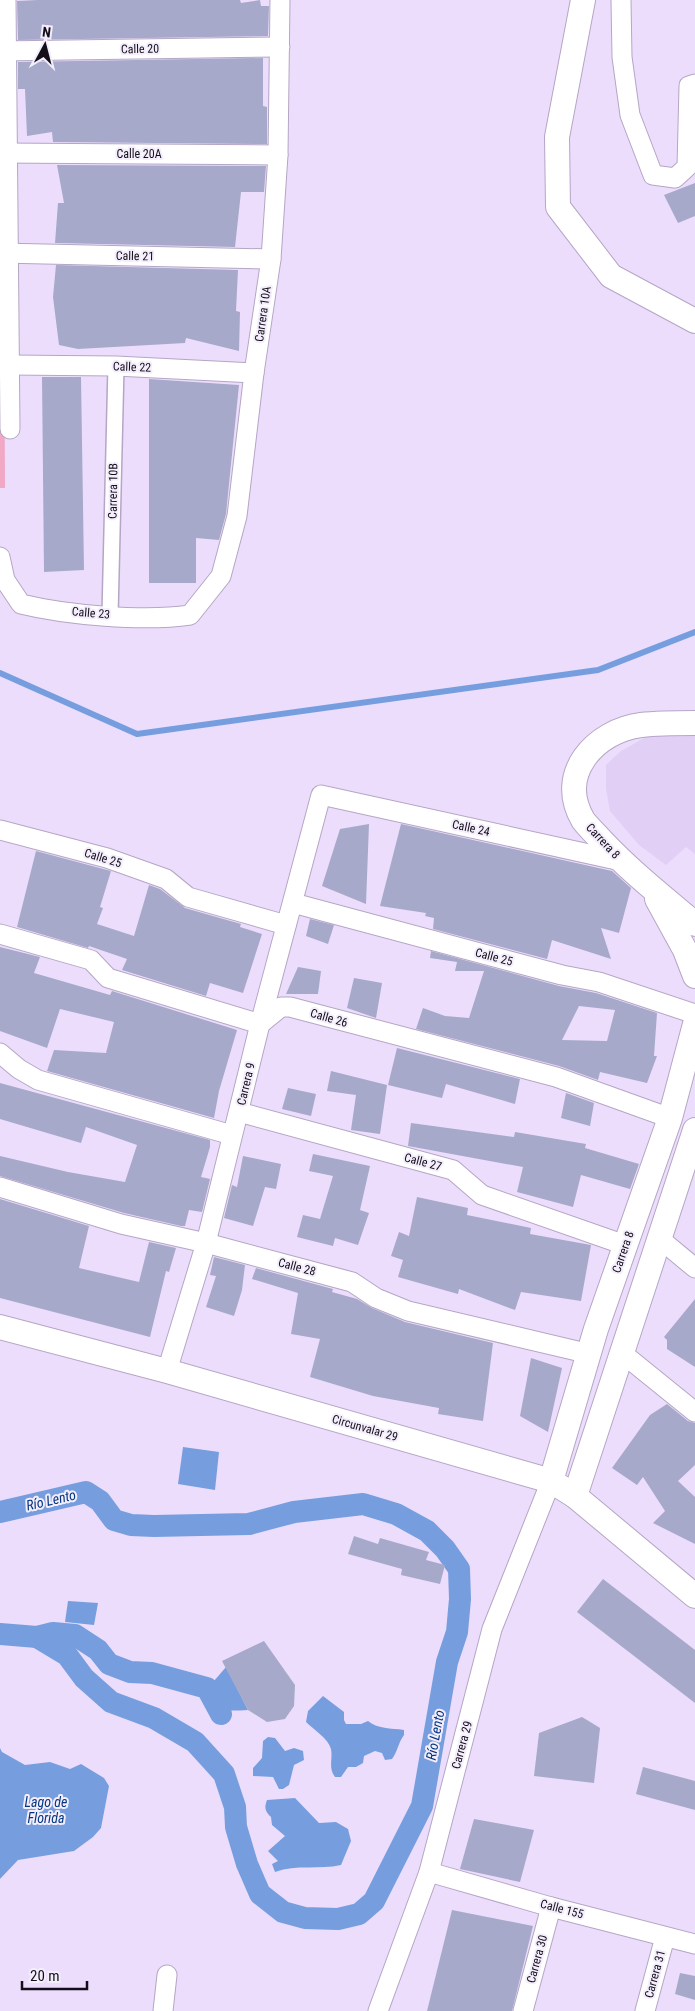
<svg xmlns="http://www.w3.org/2000/svg" width="695" height="2011" font-family="'Roboto Condensed',sans-serif">
<style>
.built{fill:#e1cff6}
.green{fill:#f0a8c4}
.water{fill:#769ede}
.lines{fill:none;stroke-linecap:round;stroke-linejoin:round}
.stream{stroke:#769ede;stroke-width:6}
.canal{stroke:#769ede;stroke-width:22}
.building{fill:#a7a9ca;fill-rule:evenodd}
.pedestrian-casing{stroke:#b5a6c5;stroke-width:18}
.minor-casing{stroke:#b5a6c5;stroke-width:21}
.tertiary-casing{stroke:#b5a6c5;stroke-width:26}
.pedestrian{stroke:#fff;stroke-width:15}
.minor{stroke:#fff;stroke-width:19}
.tertiary{stroke:#fff;stroke-width:24}
.labels{text-anchor:middle;stroke-width:4;stroke-linejoin:round;paint-order:stroke}
.street-label{font-size:12px;fill:#130e19;stroke:#f4eefc}
.water-label{font-size:14px;font-style:italic;fill:#03357f;stroke:#f4eefc}
</style>
<rect width="100%" height="100%" fill="#ecddfd"/>
<!-- built -->
<path class="built" d="M695,730V854L686,847L666,865L639,845L610,811L606,789V765L621,751L646,737Z"/>
<!-- green -->
<path class="green" d="M0,275L4,276L5,488H0Z"/>
<!-- water -->
<g class="water">
<path d="M183,1447L219,1452L215,1490L178,1484Z"/>
<path d="M68,1601L98,1603L94,1625L65,1622Z"/>
<path d="M226,1667L248,1710C227,1711 221,1713 210,1694L214,1681Z"/>
<path d="M323,1696L344,1712V1720L346,1724H361L368,1721C377,1729 391,1728 404,1730V1735C398,1743 398,1751 392,1759L385,1760L382,1753L375,1751L364,1756L363,1763L356,1767H348L341,1777H335C328,1768 333,1759 331,1749C328,1738 314,1730 306,1722L308,1711Z"/>
<path d="M268,1737L275,1738L285,1751L294,1748L303,1751L304,1760L294,1765L289,1785L283,1789H279L273,1777L253,1776V1768L262,1758L263,1741Z"/>
<path d="M0,1748L2,1752L25,1765L50,1762L70,1769L81,1764L104,1778L109,1786L101,1828L93,1837L74,1851L18,1860L0,1879Z"/>
<path d="M295,1798L319,1823L336,1822L348,1829L351,1841L341,1865C319,1870 297,1864 275,1872L272,1864L278,1861L268,1851L285,1836L272,1825L271,1817C265,1811 264,1808 267,1800Z"/>
</g>
<g class="lines">
<!-- stream -->
<path class="stream" d="M0,673L137,734L598,670L695,632"/>
<!-- canal -->
<g class="canal">
<path d="M0,1512L86,1492L100,1501L114,1520L131,1525L154,1526L249,1524L294,1512L363,1504L396,1514L427,1531L445,1549L459,1569L460,1599L457,1632L447,1662L422,1806L374,1901L359,1914L338,1919L305,1918L283,1912L260,1894L247,1864L236,1827L235,1807L224,1774L195,1742L154,1718L111,1702L84,1678L67,1655L37,1637"/>
<path d="M0,1634L37,1637L53,1633L75,1635L98,1650L109,1664L130,1672L152,1673L207,1688L221,1714"/>
</g>
</g>
<!-- building -->
<g class="building">
<path d="M38,0H240L241,3L260,0L261,6H269L268,36L18,40L17,1Z"/>
<path d="M263,58V106L267,107V144L53,142L52,132L27,136L25,89H18V62Z"/>
<path d="M57,165L266,166L264,192H241L235,247L55,243L58,203H64Z"/>
<path d="M695,183V216L678,223L664,195Z"/>
<path d="M56,265L238,270L236,311L240,312L239,351L186,338L185,343L78,349L59,345L53,297Z"/>
<path d="M42,377H81L84,570L44,572Z"/>
<path d="M149,379L239,385L226,514L219,540L196,538V583H149Z"/>
<path d="M369,824L366,904L322,886L340,829Z"/>
<path d="M401,824L612,871L631,888L619,933L601,928L611,959L552,940L547,959L433,929L434,918L425,916L426,913L380,906Z"/>
<path d="M36,851L111,871L100,907L103,908L97,924L134,936L149,885L160,889L185,908L241,924L240,927L262,934L243,993L210,983L206,996L122,970L127,959L89,946L88,948L17,927Z"/>
<path d="M310,919L334,925L328,944L306,936Z"/>
<path d="M0,947L40,957L34,973L110,995L112,991L237,1030L219,1091L214,1118L47,1071L54,1050L106,1053L114,1022L60,1009L47,1048L0,1031Z"/>
<path d="M431,951L559,986L596,993L657,1013L654,1056H657L647,1083L600,1072L598,1080L559,1066L416,1029L423,1008L445,1016L469,1018L484,971H455L457,962L430,958ZM579,1006L615,1010L607,1041L562,1040Z"/>
<path d="M298,967L321,971L318,994H286Z"/>
<path d="M354,978L382,983L376,1018L347,1008Z"/>
<path d="M397,1048L520,1079L515,1104L446,1084L442,1098L388,1085Z"/>
<path d="M331,1071L387,1085L380,1134L351,1130L356,1095L327,1091Z"/>
<path d="M0,1083L210,1140V1147L201,1177L210,1179L202,1212L189,1210L185,1226H181L124,1213L0,1176V1156L68,1172L125,1182L137,1145L86,1127L81,1143L0,1119Z"/>
<path d="M288,1088L316,1094L311,1116L282,1109Z"/>
<path d="M566,1093L594,1103L590,1126L561,1118Z"/>
<path d="M411,1123L514,1137L515,1132L586,1144L585,1148L639,1164L630,1189L581,1175L573,1207L517,1192L523,1167L408,1146Z"/>
<path d="M313,1154L370,1166L360,1210L369,1213L358,1245L335,1238L333,1246L297,1237L303,1215L320,1219L333,1176L309,1171Z"/>
<path d="M243,1156L281,1164L276,1189L265,1187L253,1226L224,1218L232,1185L237,1187Z"/>
<path d="M417,1197L468,1208L467,1215L531,1228L530,1234L591,1245L581,1301L521,1292L515,1310L459,1289L458,1294L398,1277L403,1260L391,1256L399,1232L409,1236Z"/>
<path d="M0,1199L89,1226L79,1268L139,1282L149,1242L176,1248L169,1272L166,1271L150,1337L0,1298Z"/>
<path d="M214,1257L245,1265L242,1290L234,1316L206,1307L216,1276L210,1275Z"/>
<path d="M256,1268L333,1289L332,1292L357,1299L372,1308L405,1322L493,1343L483,1421L438,1414L439,1408L373,1396L310,1377L320,1339L291,1334L298,1293L252,1279Z"/>
<path d="M695,1299V1367L667,1349V1340L664,1337Z"/>
<path d="M531,1358L562,1368L548,1432L520,1416Z"/>
<path d="M667,1404L688,1421L695,1423V1465L678,1481L695,1497V1544L653,1523L665,1511L643,1477L637,1485L612,1468L650,1415Z"/>
<path d="M354,1536L378,1544L380,1538L429,1552L426,1560L445,1565L440,1584L401,1575L402,1569L348,1554Z"/>
<path d="M603,1579L695,1650V1703L577,1612Z"/>
<path d="M264,1641L295,1685L294,1706L285,1719L267,1722L248,1710L222,1661Z"/>
<path d="M582,1717L600,1728L594,1783L534,1776L539,1733Z"/>
<path d="M643,1767L695,1781V1810L636,1794Z"/>
<path d="M474,1819L534,1830L520,1882L460,1869Z"/>
<path d="M452,1910L533,1926L512,2011H427Z"/>
<path d="M680,1973L695,1976V2000L675,1994Z"/>
</g>
<g class="lines">
<!-- pedestrian casing -->
<g class="pedestrian-casing">
<path id="pedestrian" d="M110,615L116,366"/>
</g>
<!-- minor casing -->
<g class="minor-casing">
<g id="minor">
<path d="M6,0L10,429"/>
<path d="M621,0L622,57L630,115L653,175L675,178L687,167L689,86L695,84"/>
<path d="M0,51L280,47"/>
<path d="M0,153L278,155"/>
<path d="M0,253L271,259"/>
<path d="M10,365L116,366L254,373"/>
<path d="M0,557L5,580L21,604C66,615 144,622 190,615L221,576L237,516L254,373L271,259L278,155L280,0"/>
<path d="M0,830L107,858L166,879L188,897L286,925"/>
<path d="M293,903L562,975L599,982L695,1014"/>
<path d="M0,934L91,960L108,978L260,1024L281,1007H290L556,1077L670,1118"/>
<path d="M0,1053L19,1069L38,1080L232,1135"/>
<path d="M239,1112L453,1170L482,1195L625,1245"/>
<path d="M0,1187L121,1224L206,1243L352,1282L376,1298L408,1311L590,1354"/>
<path d="M660,1239L695,1268"/>
<path d="M622,1353L695,1412"/>
<path d="M167,1371L206,1243L260,1024L321,795L621,861"/>
<path d="M429,1872L551,1907L695,1944"/>
<path d="M163,2011L167,1975"/>
<path d="M378,2011L429,1872L492,1629L551,1481"/>
<path d="M523,2011L551,1907"/>
<path d="M645,2011L665,1937"/>
</g>
</g>
<!-- tertiary casing -->
<g class="tertiary-casing">
<g id="tertiary">
<path d="M583,0L557,137L558,207L611,276L695,321"/>
<path d="M695,723C677,723 659,723 641,725C595,731 556,774 583,820C588,827 596,834 601,840C630,871 663,897 695,924"/>
<path d="M657,899L685,950L695,976"/>
<path d="M0,1327L167,1371L551,1481L575,1496L695,1596"/>
<path d="M551,1481L596,1329L670,1118L695,1024"/>
<path d="M575,1496L695,1130"/>
</g>
</g>
<!-- pedestrian -->
<use href="#pedestrian" class="pedestrian"/>
<!-- minor -->
<use href="#minor" class="minor"/>
<!-- tertiary -->
<use href="#tertiary" class="tertiary"/>
</g>
<g class="labels">
<!-- street labels -->
<g class="street-label">
<text transform="translate(140 49) rotate(-1)" y="4">Calle 20</text>
<text x="139" y="158">Calle 20A</text>
<text transform="translate(135 256) rotate(1)" y="4">Calle 21</text>
<text transform="translate(263 314) rotate(-82)" y="4">Carrera 10A</text>
<text transform="translate(132 367) rotate(2)" y="4">Calle 22</text>
<text transform="translate(113 491) rotate(-89)" y="4">Carrera 10B</text>
<text transform="translate(91 613) rotate(5)" y="4">Calle 23</text>
<text transform="translate(471 828) rotate(12)" y="4">Calle 24</text>
<text transform="translate(603 841) rotate(47)" y="4">Carrera 8</text>
<text transform="translate(103 858) rotate(17)" y="4">Calle 25</text>
<text transform="translate(494 957) rotate(15)" y="4">Calle 25</text>
<text transform="translate(329 1018) rotate(16)" y="4">Calle 26</text>
<text transform="translate(246 1084) rotate(-77)" y="4">Carrera 9</text>
<text transform="translate(423 1162) rotate(15)" y="4">Calle 27</text>
<text transform="translate(623 1252) rotate(-71)" y="4">Carrera 8</text>
<text transform="translate(297 1267) rotate(15)" y="4">Calle 28</text>
<text transform="translate(365 1428) rotate(16)" y="4">Circunvalar 29</text>
<text transform="translate(462 1745) rotate(-75)" y="4">Carrera 29</text>
<text transform="translate(562 1909) rotate(15)" y="4">Calle 155</text>
<text transform="translate(537 1959) rotate(-75)" y="4">Carrera 30</text>
<text transform="translate(655 1974) rotate(-75)" y="4">Carrera 31</text>
</g>
<!-- water labels -->
<g class="water-label">
<text transform="translate(51 1500) rotate(-13)" y="5">Río Lento</text>
<text transform="translate(435 1735) rotate(-80)" y="5">Río Lento</text>
<text x="46" y="1807">Lago de<tspan x="46" dy="16">Florida</tspan></text>
</g>
</g>
<!-- north arrow -->
<g transform="translate(45 45) rotate(7)" stroke="#f4eefc" stroke-width="4" paint-order="stroke">
<path d="M0-4L9 19L0 12L-9 19Z" fill="#130e19"/>
<text y="-8" font-size="14" font-weight="bold" text-anchor="middle" fill="#130e19">N</text>
</g>
<!-- scale -->
<path d="M22 1981v8h65v-8" fill="none" stroke="#130e19" stroke-width="2.5"/>
<text x="30" y="1981" font-size="15" fill="#130e19" stroke="#f4eefc" stroke-width="4" paint-order="stroke">20 m</text>
</svg>
